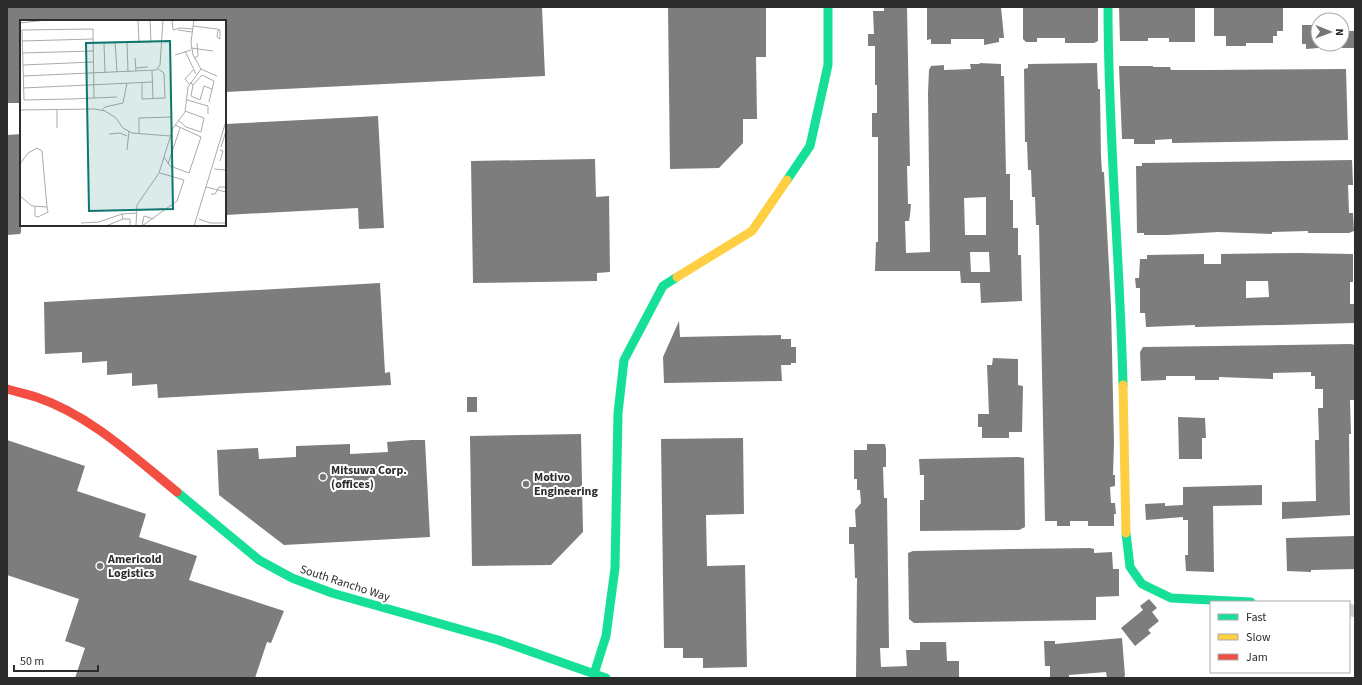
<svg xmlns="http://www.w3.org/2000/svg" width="1362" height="685" font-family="'Source Sans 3',sans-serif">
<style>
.building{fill:#7d7d7d;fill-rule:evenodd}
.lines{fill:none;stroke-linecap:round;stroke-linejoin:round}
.street{stroke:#d1d1d1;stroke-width:12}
.fast{stroke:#16e098;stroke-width:9}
.slow{stroke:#ffcf43;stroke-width:9}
.jam{stroke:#f24e42;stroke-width:9}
.poi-dot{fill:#767676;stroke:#fff;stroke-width:1.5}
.labels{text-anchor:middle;stroke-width:4;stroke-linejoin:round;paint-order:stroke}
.poi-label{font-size:12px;font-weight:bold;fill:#2c2c2c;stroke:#fff;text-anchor:start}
.street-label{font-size:12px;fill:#2c2c2c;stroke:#fff}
.inset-road{fill:none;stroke:#ababab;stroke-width:1}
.view{fill:#0f766e;fill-opacity:0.15;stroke:#0f766e;stroke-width:2}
.inset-edge{fill:none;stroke:#2c2c2c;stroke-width:2}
</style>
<rect width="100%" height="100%" fill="#fff"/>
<!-- building -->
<g class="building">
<path d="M7,7H542L545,76L225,92V21H21V103H7Z"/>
<path d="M668,7H766V57H756L757,119H743V143L719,168L670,169Z"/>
<path d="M884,7H907L910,166H907L908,204H911L910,215L909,221H905L906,253L930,252L928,93L929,70L931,66L944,65V70L971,69L970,64H980L979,63L1001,64V76H1004L1006,174H1010V200H1013V228H1018V255H1021L1022,301L981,303L980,283H961L960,271H875L876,242H878V137H872V113H877V85H875V46H868V34H874L873,11H884ZM986,197V235H965L964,198ZM970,252H989L990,272H971Z"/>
<path d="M927,7H1001L1004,38H999V42L984,45V39H951V44H931V39L927,40Z"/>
<path d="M1023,7H1098V41L1094,43H1065V38H1037V42H1026L1023,39Z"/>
<path d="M1119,7H1195V42H1169V38H1148V41H1120Z"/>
<path d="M1214,7H1283V31H1277V36H1273V43H1246V46H1226V36H1214Z"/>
<path d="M1302,25H1318V48L1306,49V44H1302Z"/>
<path d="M1346,31H1355V48H1342V37H1346Z"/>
<path d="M1097,63L1098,89H1100V92L1101,157L1102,172H1104L1111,306L1114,443L1113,475H1115V486L1110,487L1111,503H1115L1116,514H1114V526H1088V521H1070V526H1057V521H1045L1039,225H1036L1035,197H1032L1031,170H1028L1027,142H1025L1024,69L1028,68V64Z"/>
<path d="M1119,66H1153V67H1170L1171,70H1208L1346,69L1348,140L1172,143V139L1155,140V144H1134V139H1122Z"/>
<path d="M378,116L384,228L359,229L358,208L225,215V124Z"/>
<path d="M21,134V232L20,234L7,235V135Z"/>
<path d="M595,159L596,197L609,196L610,272L597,273V281L473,283L471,161Z"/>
<path d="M1352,160L1353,185H1348L1349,213H1353L1354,231L1349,233H1308V231L1272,232V234L1218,232L1167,235H1144V233H1137L1136,166H1142V163Z"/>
<path d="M1299,253L1353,254V282H1350V304H1355V323L1195,327V325L1146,327L1145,313H1140V288H1136L1135,278H1139L1140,259H1147V255L1204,254V264H1221V254ZM1246,281H1268L1269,297L1246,298Z"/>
<path d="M380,283L385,373L390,372L391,385L158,398L157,384L132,386V373L107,375V361L82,363V352L45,354L44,302Z"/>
<path d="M679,321L680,337L781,335V339H791V347H796V363H791V365H781L782,381L664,383L663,357Z"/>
<path d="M1351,344L1355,345V400H1350L1351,434H1349L1350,515L1282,519V502L1316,501L1315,443V440H1319L1318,408H1323V389H1315V376H1311V372L1273,373V379L1219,377V380H1195V376H1166V380L1141,381L1140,352L1143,347Z"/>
<path d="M993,358L1018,359V385L1023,386L1022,432H1009V438H982V427H978V414H989L987,365H992Z"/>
<rect x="467" y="397" width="10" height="15"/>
<path d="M1178,417L1205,418L1206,438H1202V459H1179Z"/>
<path d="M581,434L583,532L551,565L472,566L470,436Z"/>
<path d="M743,438L744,514L706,515L707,566L745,565L747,667L703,668V658H683V648H664L661,439Z"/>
<path d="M7,440L85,466L77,491L146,514L139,537L197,556L189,580L284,611L271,643L267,642L255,678H75L85,648L65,641L79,599L7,575Z"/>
<path d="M412,440H425L430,537L284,545L219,495L217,450L258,448L259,459L296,457V446L350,444V454L388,452L387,442Z"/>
<path d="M867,444H885L886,449V467H883L884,498H887L889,648H880L881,667L907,666L906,650H920V642H946L947,661H959V678H856L857,578H855L854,544H849V527H856L855,510L861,503L860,490H857V479H854V450H867Z"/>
<path d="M1019,457L1024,458L1025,527L1019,530L920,531V500H924V475H920L919,459Z"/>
<path d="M1262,485V505L1213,506L1214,572L1186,571L1185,555H1188V520H1183V517L1146,520L1145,504L1165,503V506L1183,505V487Z"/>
<path d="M1355,536V569L1311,570V572L1287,571L1286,538Z"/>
<path d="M1012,549L1090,548L1094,549V553L1112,552L1113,569H1119V596L1096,597V620L914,623L909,619L908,553L913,551Z"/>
<path d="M1149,599L1157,608L1152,612L1159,621L1148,630L1151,633L1135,646L1121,628L1143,610L1140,606Z"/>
<path d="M1122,638L1125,676L1123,678H1107L1106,672L1069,675V678H1050V666H1045L1044,641H1055V644Z"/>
</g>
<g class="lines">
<!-- street -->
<path class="street" d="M1349,610L1355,611"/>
<!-- fast -->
<g class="fast">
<path d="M1108,7C1108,133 1120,259 1123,385"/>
<path d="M787,180L810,146L828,65V7"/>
<path d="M177,492L259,560L292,578L332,593L498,640L606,678"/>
<path d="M1126,533L1130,567L1142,584L1171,598L1251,602"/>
<path d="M594,674L606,636L615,568L618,413L624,360L663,286L677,277"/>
</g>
<!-- slow -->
<g class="slow">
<path d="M677,277L752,231L787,180"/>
<path d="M1123,385L1126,533"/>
</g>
<!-- jam -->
<path class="jam" d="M7,389C17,392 27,394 36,397C90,415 134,457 177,492"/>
</g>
<!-- markers -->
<g class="poi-dot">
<circle cx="323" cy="477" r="4"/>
<circle cx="526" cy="484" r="4"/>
<circle cx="100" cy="566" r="4"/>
</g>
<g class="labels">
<!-- poi labels -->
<g class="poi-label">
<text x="331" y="474">Mitsuwa Corp.<tspan x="331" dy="14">(offices)</tspan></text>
<text x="534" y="481">Motivo<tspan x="534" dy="14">Engineering</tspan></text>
<text x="108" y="563">Americold<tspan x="108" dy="14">Logistics</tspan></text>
</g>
<!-- street labels -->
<g class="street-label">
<text transform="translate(345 583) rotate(18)" y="4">South Rancho Way</text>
</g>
</g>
<!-- overview -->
<g transform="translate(20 20)">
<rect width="206" height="206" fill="#fff"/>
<path class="inset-road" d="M29,0H64M118,0L119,22M152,0L153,10L160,8L173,9M174,0L171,22L173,35L181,49L197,56M0,3L26,0M173,6L197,9L200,10V19L197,17L198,10M158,10L172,12M2,21L73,19M95,22L97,52M107,22L108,52M73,23L131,22L130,0M84,23L85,53M171,28L193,31M165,31L176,54M2,33L73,31M155,35L171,30M115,38L116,51M174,38L178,36L177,23M3,45L73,42M116,48L128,47M132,51L133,79M3,56L136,50L140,45L143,0M170,62L173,65L182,55L194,61L189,82M122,63V79L145,78L144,53L138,49M169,64L165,59L173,50M173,65L171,76L180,80L184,66L192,69M3,68L133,62M74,78L73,9L2,10L4,80L51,79L97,77M167,80L188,86V94M37,89V108M0,90L75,89L85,91L96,98L103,108L112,113L150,116M82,90L85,87L103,83L107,63M158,100L166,107L181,112L184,98L165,91M89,114L100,113L107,116M119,114V98L151,97M201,127L206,111M107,130L109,111M200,130L203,131L200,141M144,137L150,146L169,153L181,117L155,105M0,144L8,133L17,128L22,131L27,187M148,144L160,108M194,149L206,150M186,167L206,172M191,174H195L199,167H206M0,176L12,186L27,187L28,192L18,197L15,196V187M102,194L103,199H110V206M179,199L190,203H206M61,203L79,202L102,194L116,193M86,206L103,199M116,206L117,185L139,153L153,108L165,92L168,67L181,49M122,206L157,181L164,160L140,153M122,206L124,196L134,199M174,206L206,101"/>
<path class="view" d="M150,21L153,189L69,191L66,23Z"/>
<rect width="206" height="206" class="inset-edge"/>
</g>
<!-- border -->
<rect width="1362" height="685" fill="none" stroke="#2c2c2c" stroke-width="16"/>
<!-- legend -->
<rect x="1210" y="601" width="140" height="72" fill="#ffffff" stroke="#ababab"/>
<rect x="1218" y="614" width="20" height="6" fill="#16e098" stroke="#ababab"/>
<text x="1246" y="621" font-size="12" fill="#2c2c2c">Fast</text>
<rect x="1218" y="634" width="20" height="6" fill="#ffcf43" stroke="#ababab"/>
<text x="1246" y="641" font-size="12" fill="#2c2c2c">Slow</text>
<rect x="1218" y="654" width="20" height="6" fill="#f24e42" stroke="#ababab"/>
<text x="1246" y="661" font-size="12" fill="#2c2c2c">Jam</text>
<!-- north arrow -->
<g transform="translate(1330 32) rotate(91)"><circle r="19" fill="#ffffff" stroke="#ababab"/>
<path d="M0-3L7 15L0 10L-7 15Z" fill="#767676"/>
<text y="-6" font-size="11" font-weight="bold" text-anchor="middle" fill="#2c2c2c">N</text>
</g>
<!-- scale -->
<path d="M14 665v6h84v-6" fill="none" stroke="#2c2c2c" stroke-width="2"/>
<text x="20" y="665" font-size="12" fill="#2c2c2c" stroke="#ffffff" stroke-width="3" paint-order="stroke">50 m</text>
</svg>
